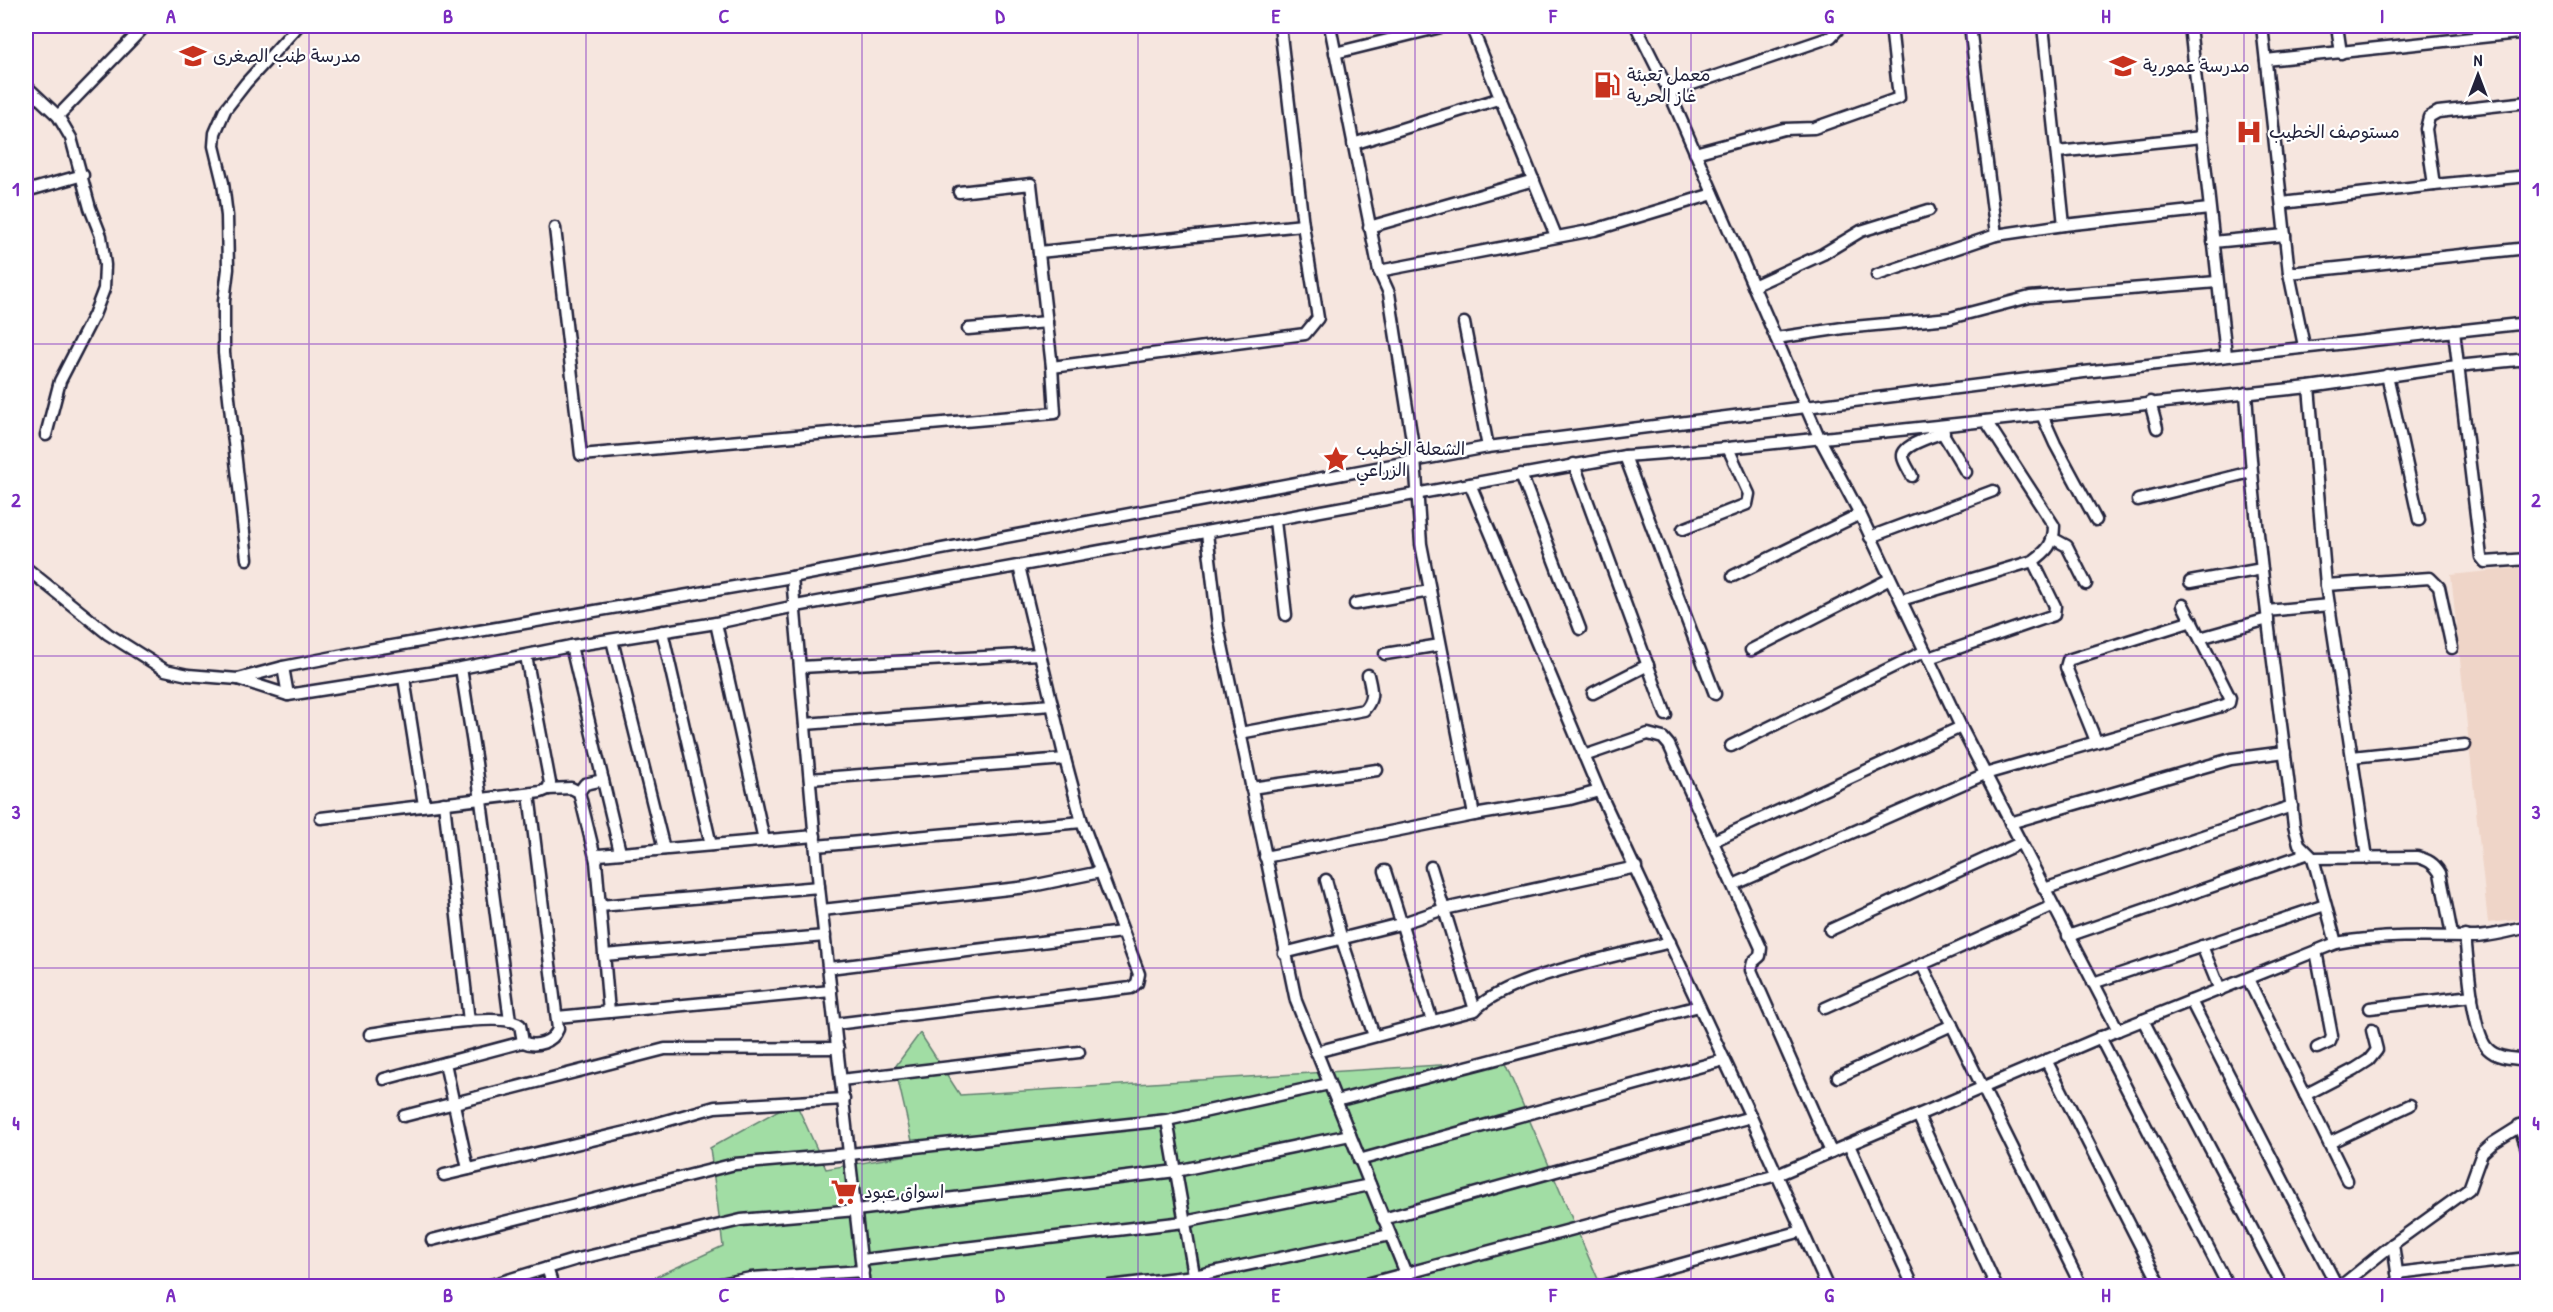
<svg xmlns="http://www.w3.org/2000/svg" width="2553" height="1312" font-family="'Patrick Hand','Playpen Sans Arabic',sans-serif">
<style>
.built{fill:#efd5c8}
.green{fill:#a1dda4;stroke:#628070;stroke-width:1.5}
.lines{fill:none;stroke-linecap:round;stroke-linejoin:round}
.minor-casing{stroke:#22223b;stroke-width:15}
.minor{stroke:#fff;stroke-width:10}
.grid{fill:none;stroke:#7b2cbf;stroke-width:1.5;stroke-opacity:0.55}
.labels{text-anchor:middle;stroke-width:4.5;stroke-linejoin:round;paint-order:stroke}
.poi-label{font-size:18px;fill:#22223b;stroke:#fff;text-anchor:start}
.neatline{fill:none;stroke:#7b2cbf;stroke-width:2}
.grid-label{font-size:20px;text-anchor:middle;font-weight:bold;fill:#7b2cbf}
</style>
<rect width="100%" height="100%" fill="#f6e6df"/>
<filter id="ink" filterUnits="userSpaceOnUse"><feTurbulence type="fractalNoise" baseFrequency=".0167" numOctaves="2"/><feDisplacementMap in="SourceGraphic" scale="12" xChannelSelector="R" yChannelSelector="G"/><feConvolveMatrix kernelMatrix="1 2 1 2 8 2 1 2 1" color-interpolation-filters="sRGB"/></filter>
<g filter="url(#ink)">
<!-- built -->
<path class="built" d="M2527,567V919L2488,923L2451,575Z"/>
<!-- green -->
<path class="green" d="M920,1033L960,1095L1504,1061L1601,1286H636L723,1246L710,1148L795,1101L826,1169L915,1154L895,1067Z"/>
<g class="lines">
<!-- minor casing -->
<g class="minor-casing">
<g id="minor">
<path d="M1330,26L1379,271L1389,293L1415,459L1421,544L1474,815L1570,799L1599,791"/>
<path d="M1471,26L1556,236"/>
<path d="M1636,26L1669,92L1819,437L1860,514L1961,727L2118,1030"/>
<path d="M1970,26L1996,235"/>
<path d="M2043,26L2064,225"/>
<path d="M2190,26L2226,355"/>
<path d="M2262,26L2289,273L2304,346"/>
<path d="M2337,26L2341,53"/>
<path d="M1335,53L1445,26"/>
<path d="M2266,60L2528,32"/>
<path d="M26,86L58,116L71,138L90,208L101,236L105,265L104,289L94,315L60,381L46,435"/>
<path d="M1669,92L1831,37L1841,26"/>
<path d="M58,116L145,26"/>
<path d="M1353,144L1501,98"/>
<path d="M2057,152L2202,137"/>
<path d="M1695,153L1784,129L1814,128L1899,98L1891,26"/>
<path d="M2434,185L2426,129L2429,117L2438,112L2528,102"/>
<path d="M26,191L83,175"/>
<path d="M2282,203L2434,185L2528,176"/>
<path d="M1369,227L1534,180"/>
<path d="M555,228L581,455L1055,413L1052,367L1031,184L959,192"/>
<path d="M2213,242L2285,235"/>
<path d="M1039,252L1303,225"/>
<path d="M1379,271L1594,230L1713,194"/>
<path d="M2289,273L2528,248"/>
<path d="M1877,275L1996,235L2064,225L2209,209"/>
<path d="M1753,286L1823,254L1861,231L1929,210"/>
<path d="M1464,323L1488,447"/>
<path d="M968,329L1047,322"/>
<path d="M2454,331L2481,557L2485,562L2528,559"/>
<path d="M1776,338L1843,328L1950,318L2030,297L2217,282"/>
<path d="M1052,367L1305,334L1318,318L1303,225L1280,26"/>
<path d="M2387,375L2419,520"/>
<path d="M2309,387L2326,585L2367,858"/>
<path d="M2246,393C2255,538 2276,682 2294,826L2299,844L2313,858L2417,857C2428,860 2434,863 2440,873L2452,935"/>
<path d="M2150,402L2157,428"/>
<path d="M2042,415L2055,444L2096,520"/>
<path d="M1939,427L1966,472"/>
<path d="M1625,456L1715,694"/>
<path d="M1574,464L1666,715"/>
<path d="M1521,474L1580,629"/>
<path d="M1912,476C1909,470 1904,463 1903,457C1901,445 1934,436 1944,432"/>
<path d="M1470,484L1599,791L1751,1117L1827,1286"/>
<path d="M2138,500L2251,472"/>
<path d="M1275,521L1286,615"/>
<path d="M1683,529L1747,504L1749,494L1728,448"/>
<path d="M1207,533L1218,626L1296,1001L1411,1286"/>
<path d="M1870,537L1993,491"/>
<path d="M2054,539L2067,546L2086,584"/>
<path d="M247,559L224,353V301L228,269L227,216L223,183L214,146L215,133L225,110L246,83L298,26"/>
<path d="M26,568L108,634L165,670L188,675L238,679L288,695L461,668L571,646L716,623L796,606L1625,456L1728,448L2309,387L2457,366L2528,359"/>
<path d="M1733,576L1860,514"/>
<path d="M792,577L819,887L864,1286"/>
<path d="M2190,582L2262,569"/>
<path d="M2326,585L2430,578L2439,587L2452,648"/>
<path d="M1901,600L2033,561C2047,551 2054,544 2054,526L1986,421"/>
<path d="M1355,604L1430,591"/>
<path d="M2267,611L2329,605"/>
<path d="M716,623L764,840"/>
<path d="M662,631L711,845"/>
<path d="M2200,638L2268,619"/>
<path d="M612,640L664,849"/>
<path d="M571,646L620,852"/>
<path d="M1751,650L1890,579"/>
<path d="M1385,654L1440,645"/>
<path d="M1929,658L2054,615L2055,606L2033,561"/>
<path d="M283,667L288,695"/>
<path d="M801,667L1039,654"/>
<path d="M461,668L476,763L510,1021"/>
<path d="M404,678L424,805"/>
<path d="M238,679L283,667L369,650L792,577L1488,447L2084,372L2528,323"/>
<path d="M1593,693L1648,665"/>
<path d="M805,724L1052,705"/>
<path d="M1240,733L1364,710C1375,698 1371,689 1368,675"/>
<path d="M2096,741L2066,667L2068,660L2192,621"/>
<path d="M1731,746L1925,651"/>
<path d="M1584,756L1648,734L1663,738L1669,745L1761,948L1760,956L1753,962L1751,970L1831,1152"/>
<path d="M2352,757L2465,745"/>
<path d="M810,779L1065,759"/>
<path d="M1251,788L1377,770"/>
<path d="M548,789L571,788L579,792L596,861"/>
<path d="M579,792L585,784L603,780"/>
<path d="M444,803L469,1021"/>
<path d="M321,818L541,792L548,789L550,783L526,656"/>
<path d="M2010,823L2231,759L2285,752"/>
<path d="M1713,841L1961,727"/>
<path d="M816,846L1082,822"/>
<path d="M1265,857L1474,815"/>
<path d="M2313,858L2336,943"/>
<path d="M1431,867L1475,1010"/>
<path d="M1385,871L1432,1021"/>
<path d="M1326,880L1342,940L1374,1036"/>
<path d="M1733,885L1985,774L2225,705L2229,703L2230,698L2183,605"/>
<path d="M2044,889L2292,806"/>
<path d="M600,906L819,887"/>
<path d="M822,910L1027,887L1100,872"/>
<path d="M1830,930L2020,843"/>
<path d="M2068,936L2306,854"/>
<path d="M2465,936C2468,960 2472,1034 2488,1049C2498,1059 2514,1058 2528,1060"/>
<path d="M2202,946L2220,990"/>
<path d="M2316,951L2332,1036L2330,1042L2317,1048"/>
<path d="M1284,953L1400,924L1444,909L1636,867"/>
<path d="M604,955L825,936"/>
<path d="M1922,965L2081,1286"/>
<path d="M829,968L1122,932"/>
<path d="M2248,979L2347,1180"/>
<path d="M2093,983L2325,905"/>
<path d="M2191,1001L2337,1286"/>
<path d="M1825,1008L2052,906"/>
<path d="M2370,1008L2472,996"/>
<path d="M609,1012L596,861L599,855L815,836"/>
<path d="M557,1017L831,991"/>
<path d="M2143,1020L2282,1286"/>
<path d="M835,1024L1131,988L1137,983L1139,974L1082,822L1065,759L1019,566"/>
<path d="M370,1034C395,1030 504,1011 520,1025L523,1042C536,1048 553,1042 558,1029L529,794"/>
<path d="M2100,1037L2228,1286"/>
<path d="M1316,1052L1475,1010C1507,976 1622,955 1670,942"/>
<path d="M2046,1060L2161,1286"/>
<path d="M445,1063L468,1169"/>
<path d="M1838,1077L1952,1025"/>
<path d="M384,1079L523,1042"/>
<path d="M841,1080L1079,1052"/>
<path d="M2305,1095L2355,1069L2369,1060L2377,1050L2372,1030"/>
<path d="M1336,1101L1699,1006"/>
<path d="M1918,1115L1996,1286"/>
<path d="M404,1116L665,1049L838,1048"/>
<path d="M1167,1120L1196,1286"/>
<path d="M2519,1125L2528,1152"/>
<path d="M2329,1143L2410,1105"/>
<path d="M1849,1145L1913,1286"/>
<path d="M1359,1160L1724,1060"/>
<path d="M444,1175L630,1131L715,1107L844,1099"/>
<path d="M1383,1219L1751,1117"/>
<path d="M432,1240L735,1164L850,1154L1167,1120L1329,1084"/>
<path d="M2393,1244L2399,1286"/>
<path d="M862,1260L1184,1222L1370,1185"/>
<path d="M547,1268L553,1286"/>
<path d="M2397,1273L2528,1258"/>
<path d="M488,1286L574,1260L741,1220L856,1210L1176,1171L1350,1135"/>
<path d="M710,1286L751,1278L863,1271"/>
<path d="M1109,1286L1194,1276L1390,1235"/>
<path d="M1359,1286L1777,1175L2118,1030L2336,943C2380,935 2427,936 2472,937C2490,937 2510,931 2528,927"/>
<path d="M1602,1286L1802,1231"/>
<path d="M2341,1286L2393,1244L2469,1189L2482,1153L2493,1143L2528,1121"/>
</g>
</g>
<!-- minor -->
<use href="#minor" class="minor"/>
</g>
</g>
<!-- grid -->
<path class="grid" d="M309,26V1286M586,26V1286M862,26V1286M1138,26V1286M1415,26V1286M1691,26V1286M1967,26V1286M2244,26V1286M26,344H2528M26,656H2528M26,968H2528"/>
<!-- icons -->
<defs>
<g id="school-bare" transform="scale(2.07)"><path d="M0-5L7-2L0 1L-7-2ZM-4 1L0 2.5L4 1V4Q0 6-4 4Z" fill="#c8321e" stroke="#fff" stroke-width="2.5" paint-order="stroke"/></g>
<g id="fuel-bare" transform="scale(2.07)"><path d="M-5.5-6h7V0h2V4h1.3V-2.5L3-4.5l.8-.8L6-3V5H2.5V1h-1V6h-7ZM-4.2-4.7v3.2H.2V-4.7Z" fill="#c8321e" stroke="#fff" stroke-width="2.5" paint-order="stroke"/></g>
<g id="hospital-bare" transform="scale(2.07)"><path d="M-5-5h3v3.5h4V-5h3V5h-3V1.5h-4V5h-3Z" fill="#c8321e" stroke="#fff" stroke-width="2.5" paint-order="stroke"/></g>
<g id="sight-bare" transform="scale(2.07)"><path d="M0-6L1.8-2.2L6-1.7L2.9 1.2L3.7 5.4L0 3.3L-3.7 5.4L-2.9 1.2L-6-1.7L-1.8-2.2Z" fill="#c8321e" stroke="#fff" stroke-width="2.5" paint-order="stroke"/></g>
<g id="supermarket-bare" transform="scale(2.07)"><path d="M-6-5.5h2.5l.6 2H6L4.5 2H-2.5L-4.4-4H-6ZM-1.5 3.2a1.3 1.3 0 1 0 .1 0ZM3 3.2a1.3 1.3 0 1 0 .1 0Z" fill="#c8321e" stroke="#fff" stroke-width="2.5" paint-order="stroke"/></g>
</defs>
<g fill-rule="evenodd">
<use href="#school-bare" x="193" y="56"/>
<use href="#school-bare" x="2123" y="66"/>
<use href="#fuel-bare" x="1607" y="85"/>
<use href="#hospital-bare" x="2249" y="132"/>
<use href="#sight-bare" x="1336" y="459"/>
<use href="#supermarket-bare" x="844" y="1192"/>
</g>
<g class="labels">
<!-- poi labels -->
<g class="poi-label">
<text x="213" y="62">مدرسة طنب الصغرى</text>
<text x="2143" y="72">مدرسة عمورية</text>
<text x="1627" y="81">معمل تعبئة<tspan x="1627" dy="21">غاز الحرية</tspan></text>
<text x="2269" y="138">مستوصف الخطيب</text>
<text x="1356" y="455">الشعلة الخطيب<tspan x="1356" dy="21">الزراعي</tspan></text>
<text x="864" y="1198">اسواق عبود</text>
</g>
</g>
<!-- margin -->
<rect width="2553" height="1312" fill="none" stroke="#fff" stroke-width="66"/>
<!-- north arrow -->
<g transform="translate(2478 75)" stroke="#ffffff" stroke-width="4.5" paint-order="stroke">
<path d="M0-4.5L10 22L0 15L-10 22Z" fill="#22223b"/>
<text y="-9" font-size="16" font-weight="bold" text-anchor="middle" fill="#22223b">N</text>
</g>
<rect x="33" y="33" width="2487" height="1246" class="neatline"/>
<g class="grid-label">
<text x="171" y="23">A</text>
<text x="448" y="23">B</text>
<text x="724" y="23">C</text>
<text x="1000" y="23">D</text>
<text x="1276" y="23">E</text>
<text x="1553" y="23">F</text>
<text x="1829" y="23">G</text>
<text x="2106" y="23">H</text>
<text x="2382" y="23">I</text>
<text x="16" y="196">1</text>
<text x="2536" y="196">1</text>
<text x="16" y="507">2</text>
<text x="2536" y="507">2</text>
<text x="16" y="819">3</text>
<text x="2536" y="819">3</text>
<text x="16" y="1130">4</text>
<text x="2536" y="1130">4</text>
<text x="171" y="1302">A</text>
<text x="448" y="1302">B</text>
<text x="724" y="1302">C</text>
<text x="1000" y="1302">D</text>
<text x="1276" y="1302">E</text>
<text x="1553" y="1302">F</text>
<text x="1829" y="1302">G</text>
<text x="2106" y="1302">H</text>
<text x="2382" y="1302">I</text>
</g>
</svg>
